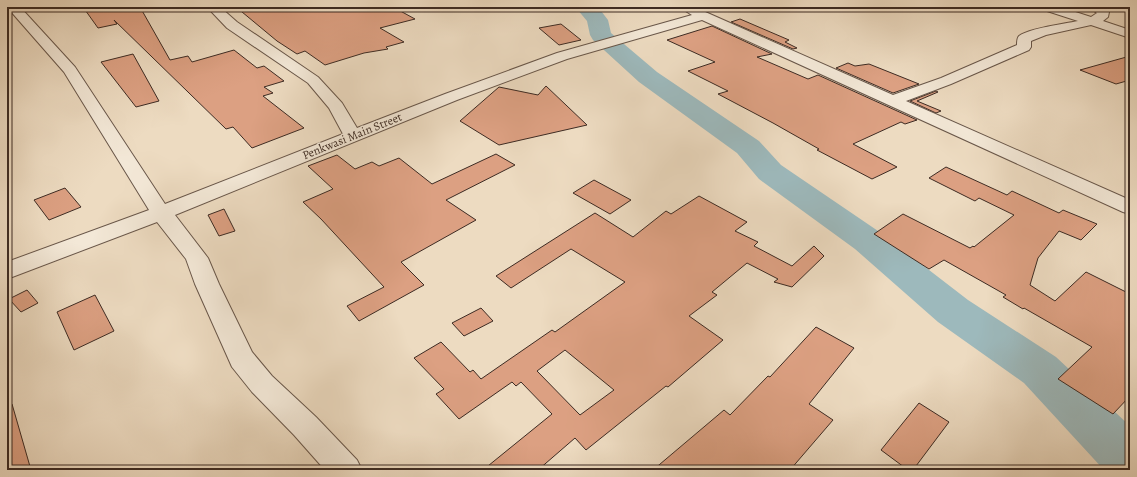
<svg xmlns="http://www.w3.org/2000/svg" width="1137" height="477" font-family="Alegreya,serif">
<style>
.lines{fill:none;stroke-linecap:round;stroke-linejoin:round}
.river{fill:#9db9bc;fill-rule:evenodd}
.building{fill:#dca082;stroke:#3d2b23;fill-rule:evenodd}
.minor-casing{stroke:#69574a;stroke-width:2}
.minor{fill:#f3e8d7;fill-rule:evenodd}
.labels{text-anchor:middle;stroke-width:3;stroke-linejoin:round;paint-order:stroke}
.street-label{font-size:12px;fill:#3d2b23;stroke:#f3e8d7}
</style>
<rect width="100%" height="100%" fill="#eddbc1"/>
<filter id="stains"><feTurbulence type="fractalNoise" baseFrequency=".005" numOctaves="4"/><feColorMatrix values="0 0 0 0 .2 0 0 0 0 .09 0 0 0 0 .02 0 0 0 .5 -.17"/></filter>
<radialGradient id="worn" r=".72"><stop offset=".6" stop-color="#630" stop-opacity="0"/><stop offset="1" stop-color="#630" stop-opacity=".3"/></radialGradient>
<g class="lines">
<!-- river -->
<path class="river" d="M578,7H598L608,20L611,33L657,72L759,141L781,165L881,233L968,300L1056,357L1130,426V470H1104L1024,383L938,322L855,249L759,179L737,153L639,82L593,40L590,35L587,21L577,9Z"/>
</g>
<!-- building -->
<g class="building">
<path d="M83,7H129L127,8L140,7L170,60L188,56L192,62L234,50L257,68L264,66L284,81L264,87L273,93L263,96L304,128L252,148L233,127L226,129L114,20L117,24L98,28Z"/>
<path d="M236,7H393L415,19L380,28L404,42L386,47L388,49L364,53L325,65L305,51L297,54L277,41Z"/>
<path d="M740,19L789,40L785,42L797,48L793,49L731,22Z"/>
<path d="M561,24L581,40L559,45L539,28Z"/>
<path d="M712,26L772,54L757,57L808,79L818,75L917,120L905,124L901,122L853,144L897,167L872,179L817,150L819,149L773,123L718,94L728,91L688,71L715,62L667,40Z"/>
<path d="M133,54L159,101L136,107L101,62Z"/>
<path d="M1130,56V80L1116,84L1080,70Z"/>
<path d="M848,63L855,66L869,64L919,84L893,93L836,68Z"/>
<path d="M546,86L587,125L499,145L460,121L499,87L538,95Z"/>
<path d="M936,91L938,92L917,101L941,111L936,113L910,101Z"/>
<path d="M496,154L515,165L446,200L476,220L401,262L424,285L359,321L347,306L384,287L321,219L303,202L333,189L308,166L337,155L355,169L372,162L379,166L399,158L432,184Z"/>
<path d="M946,167L1007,195L1012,191L1059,213L1063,210L1097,224L1081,240L1059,231L1038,258L1030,285L1055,301L1086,272L1130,294V396L1113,414L1058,379L1092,347L1024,308L1023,309L1003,297L1006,295L944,260L929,269L874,234L903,214L970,248L973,246L974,247L1014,215L979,198L975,201L929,178Z"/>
<path d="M594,180L631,200L610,214L573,193Z"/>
<path d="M65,188L81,207L49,220L34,200Z"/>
<path d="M699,196L747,222L735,231L758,242L754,246L792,266L814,246L824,256L792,287L774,282L778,279L747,263L712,292L717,295L689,316L723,340L668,387L666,386L586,450L575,438L538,470H483L552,414L521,382L516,386L512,382L459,419L436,394L444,389L414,358L441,342L470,372L473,370L481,379L552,330L555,332L625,282L571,249L511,288L496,276L595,213L633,237L666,211L671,214ZM565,350L614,390L580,415L537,371Z"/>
<path d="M224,209L235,231L219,236L208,215Z"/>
<path d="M27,290L38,303L21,312L9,299Z"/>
<path d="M95,295L114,331L74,350L57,312Z"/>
<path d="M481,308L493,321L464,336L452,323Z"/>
<path d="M816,327L854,348L809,404L833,420L790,470H653L724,410L730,415L768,376L770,377Z"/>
<path d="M919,403L949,422L913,470H908L881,450Z"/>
<path d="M12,404L31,470H7V405Z"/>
</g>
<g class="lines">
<!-- minor casing -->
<g class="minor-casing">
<path id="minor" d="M7,7H20L75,67L165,204L343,134L329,108L308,83L227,28L207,7H220L237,22L318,77L342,103L357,128L445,94L557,53L692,15L684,10L687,7H694L893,95L941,78L1017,45C1017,42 1017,38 1019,36C1030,28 1064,24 1078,21L1044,10L1042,7H1060L1091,17L1097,13L1088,7H1103L1109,12L1108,17L1103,21L1130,30V38L1091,25L1046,35L1031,41V47L1029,50L951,84L906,101L1130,200V214L1123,212L702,20L567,59L457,100L175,215L208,258L219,284L252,352L272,376L316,417L357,460L362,470H325L294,435L252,392L232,367L195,284L186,259L157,222L7,279V262L149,210L64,72Z"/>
</g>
<!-- minor -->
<use href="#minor" class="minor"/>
</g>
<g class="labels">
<!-- street labels -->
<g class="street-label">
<text transform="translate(352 136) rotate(-22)" y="4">Penkwasi Main Street</text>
</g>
</g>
<!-- margin -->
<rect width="1137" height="477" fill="none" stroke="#eddbc1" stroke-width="24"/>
<rect x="8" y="8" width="1121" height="461" fill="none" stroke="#3d2b23" stroke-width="2"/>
<rect x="12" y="12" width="1113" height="453" fill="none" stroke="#3d2b23"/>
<rect width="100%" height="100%" filter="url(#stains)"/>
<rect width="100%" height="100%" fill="url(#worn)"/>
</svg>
